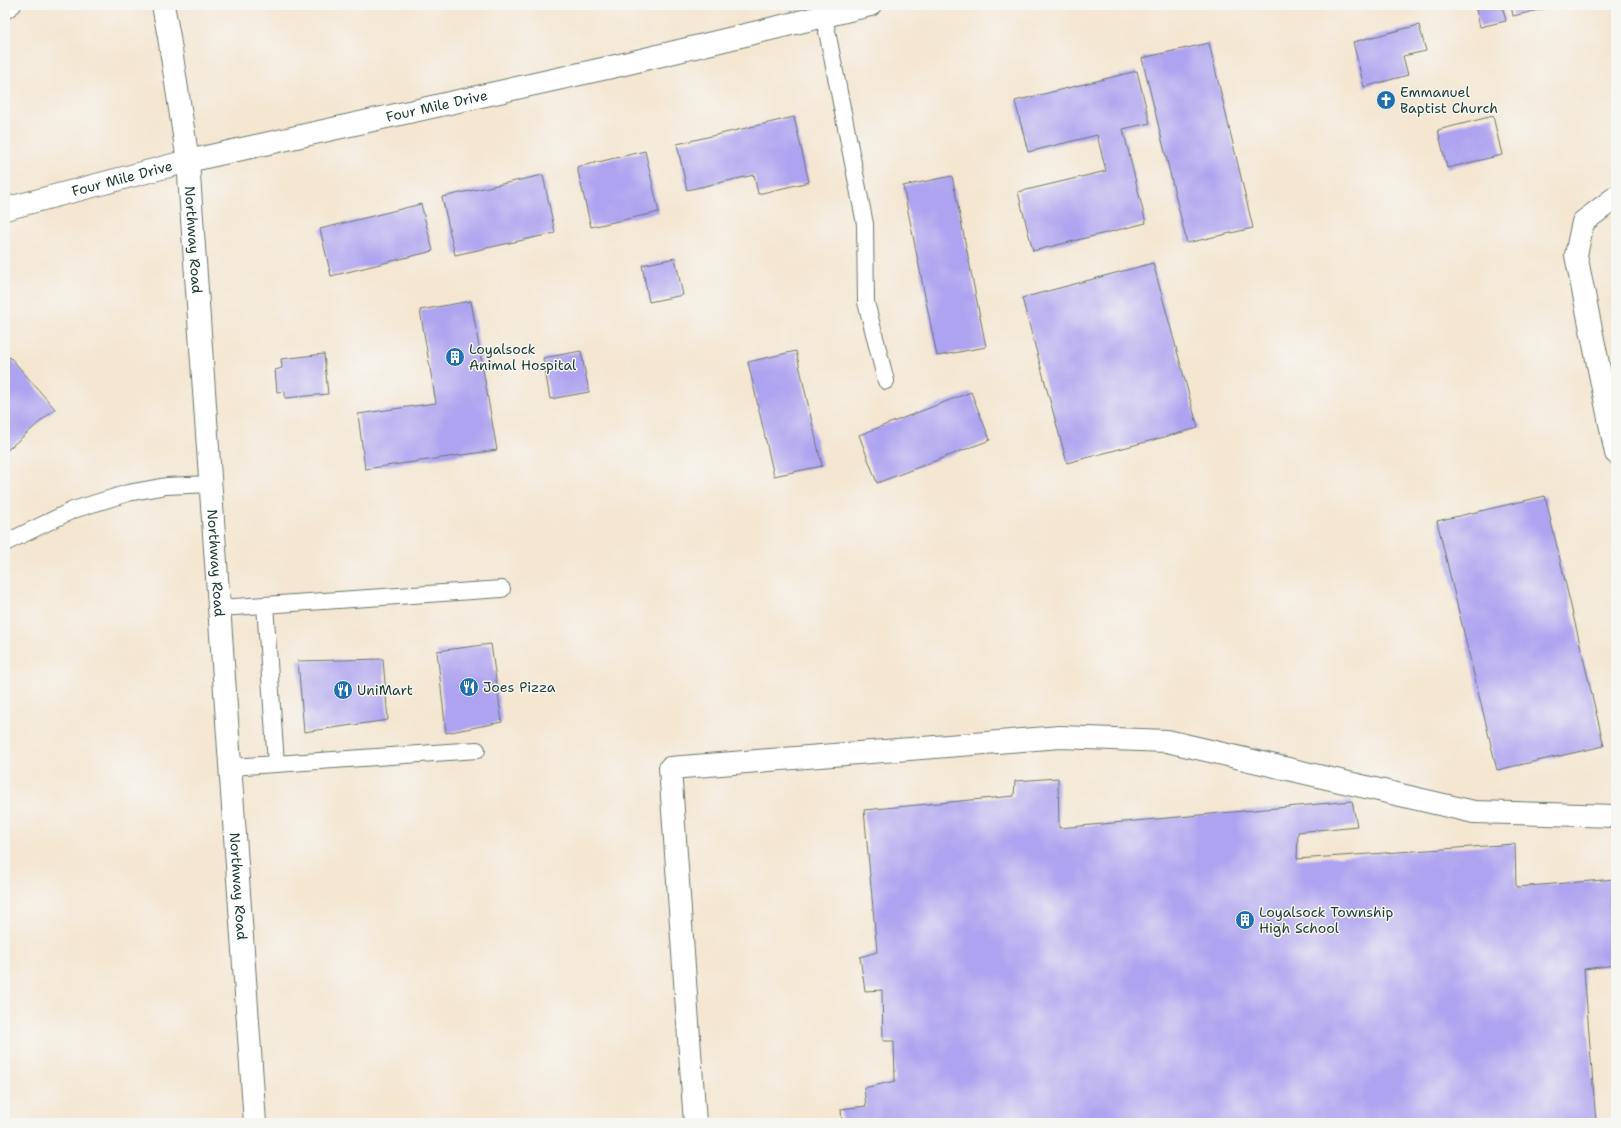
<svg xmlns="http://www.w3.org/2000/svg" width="1621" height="1128" font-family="'Shantell Sans',sans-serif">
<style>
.building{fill:#aea3f0}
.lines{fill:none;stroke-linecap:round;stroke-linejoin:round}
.service-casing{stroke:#6a786b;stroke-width:18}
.minor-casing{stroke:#6a786b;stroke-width:24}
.tertiary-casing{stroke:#6a786b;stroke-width:24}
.service{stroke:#fff;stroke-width:16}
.minor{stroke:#fff;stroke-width:22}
.tertiary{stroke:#fff;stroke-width:22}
.labels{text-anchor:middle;stroke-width:3;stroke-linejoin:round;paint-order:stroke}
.poi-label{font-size:14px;fill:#1f3d34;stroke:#f6f6f2;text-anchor:start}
.street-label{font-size:14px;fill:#1f3d34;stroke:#f6f6f2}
</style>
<rect width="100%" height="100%" fill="#f6f6f2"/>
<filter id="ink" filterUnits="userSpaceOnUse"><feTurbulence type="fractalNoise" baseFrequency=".025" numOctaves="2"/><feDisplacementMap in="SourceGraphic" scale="8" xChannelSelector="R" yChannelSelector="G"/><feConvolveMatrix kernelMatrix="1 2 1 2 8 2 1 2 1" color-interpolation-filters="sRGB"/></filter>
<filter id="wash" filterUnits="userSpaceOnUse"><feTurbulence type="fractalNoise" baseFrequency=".012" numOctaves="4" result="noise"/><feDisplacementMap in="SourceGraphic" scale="16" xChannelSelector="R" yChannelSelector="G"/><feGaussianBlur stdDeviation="0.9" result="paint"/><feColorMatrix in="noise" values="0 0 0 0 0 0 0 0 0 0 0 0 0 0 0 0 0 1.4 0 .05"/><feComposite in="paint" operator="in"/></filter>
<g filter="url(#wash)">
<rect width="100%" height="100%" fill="#f4e6d1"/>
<g id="blocks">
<!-- building -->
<g class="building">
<path d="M1475,5H1502L1506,21L1480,27Z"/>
<path d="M1511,5H1555V6L1513,16Z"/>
<path d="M1419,25L1426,51L1403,56L1408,75L1364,87L1353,42Z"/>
<path d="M1209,43L1253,228L1187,243L1142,58Z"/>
<path d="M1137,71L1150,123L1123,129L1146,223L1033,251L1018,192L1106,171L1097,135L1028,152L1015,101Z"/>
<path d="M1493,116L1502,155L1447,168L1438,130Z"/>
<path d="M794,117L809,182L758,194L754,175L687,190L677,144Z"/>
<path d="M645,151L659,212L591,227L577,167Z"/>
<path d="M543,175L555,233L455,255L442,197Z"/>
<path d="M952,176L986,347L937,356L903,186Z"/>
<path d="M421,204L433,251L331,276L320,229Z"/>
<path d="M675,258L683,295L649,302L642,265Z"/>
<path d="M1153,263L1198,428L1067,463L1022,298Z"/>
<path d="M471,301L497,450L365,469L358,414L436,403L420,310Z"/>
<path d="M581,351L589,392L550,399L543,358Z"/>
<path d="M796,351L822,466L774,476L748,362Z"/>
<path d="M324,354L328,394L285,398V391L277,392L275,370L282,368L281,359Z"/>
<path d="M10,357L55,409L5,452V361Z"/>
<path d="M971,392L990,440L877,483L859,435Z"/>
<path d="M1545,496L1604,746L1497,770L1437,521Z"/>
<path d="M491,644L502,722L446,733L437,651Z"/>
<path d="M383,659L388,720L304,732L298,661Z"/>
<path d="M1058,778L1059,828L1352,801L1357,826L1298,832L1297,859L1515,844L1516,887L1616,879V965L1584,969L1596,1123H842L841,1109L866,1106L864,1088L895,1081L894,1041H883L882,990L865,991L860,957L877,952L864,810L1014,796L1015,781Z"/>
</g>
</g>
</g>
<g filter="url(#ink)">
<use href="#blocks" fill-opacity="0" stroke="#6a786b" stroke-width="1"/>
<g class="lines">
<!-- service casing -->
<g class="service-casing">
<g id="service">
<path d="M5,11L13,5"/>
<path d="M824,16L865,224L866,302L886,381"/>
<path d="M5,543L73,510L128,493L166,486L210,484"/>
<path d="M265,605L276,764L477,750"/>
<path d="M219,608L502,589"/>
<path d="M230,767L276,764"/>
</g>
</g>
<!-- minor casing -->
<g class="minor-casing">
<g id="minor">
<path d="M1616,197L1583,222L1576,255L1616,453"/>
<path d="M695,1123L670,768L1060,737L1167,741L1474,812L1616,816"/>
</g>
</g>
<!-- tertiary casing -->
<g class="tertiary-casing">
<g id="tertiary">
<path id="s1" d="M163,5L169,37L188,161L255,1123"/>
<path id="s2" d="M5,209L188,161L616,66L870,5"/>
</g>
</g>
<!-- service -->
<use href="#service" class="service"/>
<!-- minor -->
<use href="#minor" class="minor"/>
<!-- tertiary -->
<use href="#tertiary" class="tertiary"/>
</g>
</g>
<!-- icons -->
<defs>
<g id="church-disc" transform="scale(1)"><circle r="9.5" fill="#1f6fb2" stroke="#f6f6f2"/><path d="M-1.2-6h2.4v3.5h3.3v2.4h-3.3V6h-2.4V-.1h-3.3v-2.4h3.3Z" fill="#fff"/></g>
<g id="building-disc" transform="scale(1)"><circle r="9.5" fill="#1f6fb2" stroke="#f6f6f2"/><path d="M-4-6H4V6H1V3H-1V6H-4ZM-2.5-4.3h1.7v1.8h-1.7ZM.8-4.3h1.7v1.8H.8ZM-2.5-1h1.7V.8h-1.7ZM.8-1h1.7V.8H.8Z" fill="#fff"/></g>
<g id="restaurant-disc" transform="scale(1)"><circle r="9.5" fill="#1f6fb2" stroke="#f6f6f2"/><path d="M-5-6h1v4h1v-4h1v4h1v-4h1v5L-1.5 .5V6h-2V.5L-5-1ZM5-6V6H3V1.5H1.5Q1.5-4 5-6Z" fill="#fff"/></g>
</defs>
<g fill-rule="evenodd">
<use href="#church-disc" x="1386" y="100"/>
<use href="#building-disc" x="455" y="357"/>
<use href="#restaurant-disc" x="469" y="687"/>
<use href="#restaurant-disc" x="343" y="690"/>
<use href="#building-disc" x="1245" y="920"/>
</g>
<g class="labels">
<!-- poi labels -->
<g class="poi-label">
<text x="1400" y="97">Emmanuel<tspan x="1400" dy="16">Baptist Church</tspan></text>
<text x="469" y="354">Loyalsock<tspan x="469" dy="16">Animal Hospital</tspan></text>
<text x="483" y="692">Joes Pizza</text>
<text x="357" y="695">UniMart</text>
<text x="1259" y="917">Loyalsock Township<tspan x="1259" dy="16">High School</tspan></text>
</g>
<!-- street labels -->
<g class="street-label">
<text dy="5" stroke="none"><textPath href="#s2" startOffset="444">Four Mile Drive</textPath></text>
<text dy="5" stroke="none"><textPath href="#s2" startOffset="121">Four Mile Drive</textPath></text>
<text dy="5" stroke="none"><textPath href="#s1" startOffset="237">Northway Road</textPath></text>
<text dy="5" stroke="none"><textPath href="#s1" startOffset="561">Northway Road</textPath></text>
<text dy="5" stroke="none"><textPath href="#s1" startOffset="885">Northway Road</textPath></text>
</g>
</g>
<!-- margin -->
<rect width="1621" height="1128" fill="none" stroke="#f6f6f2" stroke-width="20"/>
</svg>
